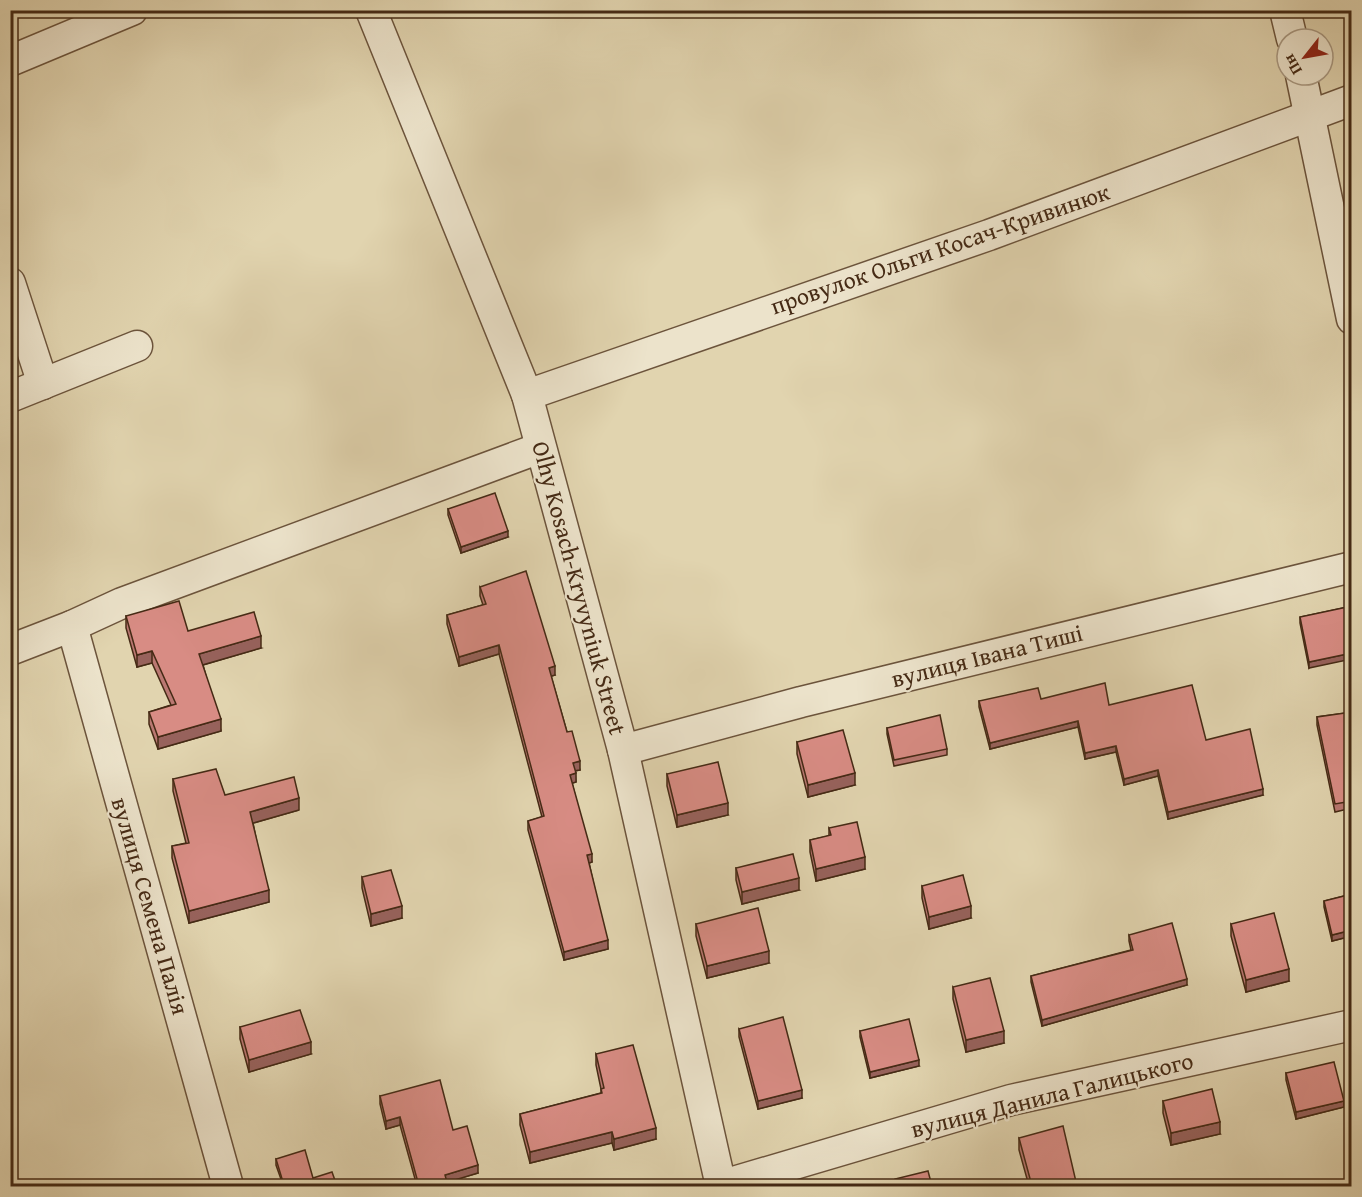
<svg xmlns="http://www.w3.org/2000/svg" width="1362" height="1197" font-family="'Gentium Book Plus',serif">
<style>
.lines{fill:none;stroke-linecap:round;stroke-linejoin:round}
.minor-casing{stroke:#6c543c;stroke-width:33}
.minor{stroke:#ece3cb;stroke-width:30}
.wall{fill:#ba7872;stroke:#452a15;stroke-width:1.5}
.shaded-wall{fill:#97625c;stroke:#452a15;stroke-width:1.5}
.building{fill:#d88c84;stroke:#452a15;stroke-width:1.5}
.labels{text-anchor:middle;stroke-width:4.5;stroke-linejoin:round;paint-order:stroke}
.street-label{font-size:24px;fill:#452a15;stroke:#ece3cb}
</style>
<rect width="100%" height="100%" fill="#e1d4af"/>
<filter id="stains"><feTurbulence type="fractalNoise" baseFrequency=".00333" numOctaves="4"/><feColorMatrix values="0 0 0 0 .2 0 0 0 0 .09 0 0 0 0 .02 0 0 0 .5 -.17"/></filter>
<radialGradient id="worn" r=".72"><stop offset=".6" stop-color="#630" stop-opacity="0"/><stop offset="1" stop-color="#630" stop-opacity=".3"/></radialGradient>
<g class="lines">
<!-- minor casing -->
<g class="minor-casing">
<g id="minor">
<path d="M371,10L527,395L623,750L721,1186"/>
<path d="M1285,10L1292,39"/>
<path d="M10,61L132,10"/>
<path d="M1301,75L1352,319"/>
<path d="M10,283L43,384"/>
<path d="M527,395L989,235L1352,100"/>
<path d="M10,397L137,346"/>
<path d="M72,626L228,1186"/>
<path d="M10,650L72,626L122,603L540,448"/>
<path d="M623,750L801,702L1352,567"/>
<path d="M720,1186L1011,1100L1352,1025"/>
</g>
</g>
<!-- minor -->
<use href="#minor" class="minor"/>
</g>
<!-- wall -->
<g class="wall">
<path d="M448,509L508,537L461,553L448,515Z"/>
<path d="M480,587L555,675L551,676L567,732L580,770L575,771L576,782L572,783L592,862L589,863L608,949L564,960L528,830V821L542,817L499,654L459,666L447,624V615L483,605L480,596Z"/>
<path d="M1352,606L1309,668L1300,623V617Z"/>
<path d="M126,616L261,648L203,665L221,731L158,749L149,724V712L171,705L152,663L137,667L126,628Z"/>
<path d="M1041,699L1109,705L1206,740L1263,795L1168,819L1158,776L1124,785L1116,752L1085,759L1078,727L990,749L979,707V701Z"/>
<path d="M1352,712V808L1335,812L1317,725V717Z"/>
<path d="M887,728L947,749V755L894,766L887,734Z"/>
<path d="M797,742L855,785L808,797L797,754Z"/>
<path d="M667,774L728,815L677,827L667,786Z"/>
<path d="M173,779L225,795L299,810L253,823L269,902L189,923L172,858V846L186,843L173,791Z"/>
<path d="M829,828L865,869L816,881L810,852V840L829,836Z"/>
<path d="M736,868L799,890L742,904L736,880Z"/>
<path d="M362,877L402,918L371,926L362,888Z"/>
<path d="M922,886L971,918L929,929L922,898Z"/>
<path d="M1352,894V936L1332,941L1324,907V901Z"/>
<path d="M696,924L769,963L707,978L696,936Z"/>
<path d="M1231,924L1289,981L1246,992L1231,936Z"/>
<path d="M1129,935L1187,985L1042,1026L1031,982V976L1131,950L1129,941Z"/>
<path d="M953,987L1004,1043L966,1052L953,999Z"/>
<path d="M240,1027L311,1054L249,1072L240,1039Z"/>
<path d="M739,1029L802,1098L758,1109L739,1037Z"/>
<path d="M860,1031L919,1066L870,1078L860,1037Z"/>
<path d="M596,1054L656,1139L614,1150L612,1143L530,1163L520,1125V1114L601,1093V1089L596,1065Z"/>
<path d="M1286,1073L1344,1107L1296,1119L1286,1080Z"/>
<path d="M380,1096L453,1130L478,1173L447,1182L448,1186H417L400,1125L386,1129L380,1104Z"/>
<path d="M1163,1101L1220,1134L1171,1145L1163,1113Z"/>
<path d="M1019,1138L1077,1186H1029L1019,1150Z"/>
<path d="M276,1159L313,1178L337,1186H275V1184L282,1182L276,1165Z"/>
</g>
<!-- shaded-wall -->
<g class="shaded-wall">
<path d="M508,531V537L461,553V547Z"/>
<path d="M261,636V648L199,666V654Z"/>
<path d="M499,645V654L459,666V657Z"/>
<path d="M152,651V663L137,667V655Z"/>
<path d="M1352,653V659L1309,668V662Z"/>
<path d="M555,666V675L549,677V668Z"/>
<path d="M221,719V731L158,749V737Z"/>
<path d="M1078,721V727L990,749V743Z"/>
<path d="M1116,746V752L1085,759V753Z"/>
<path d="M580,761V770L573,771V763Z"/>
<path d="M1158,770V776L1124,785V779Z"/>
<path d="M576,773V782L570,784V775Z"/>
<path d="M855,773V785L808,797V785Z"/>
<path d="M1263,789V795L1168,819V812Z"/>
<path d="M299,798V810L250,824V812Z"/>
<path d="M728,803V815L677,827V815Z"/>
<path d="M592,854V862L587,864V855Z"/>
<path d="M865,857V869L816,881V869Z"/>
<path d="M799,878V890L742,904V892Z"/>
<path d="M269,890V902L189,923V911Z"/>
<path d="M402,906V918L371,926V914Z"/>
<path d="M971,906V918L929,929V917Z"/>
<path d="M1352,930V936L1332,941V935Z"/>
<path d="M608,940V949L564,960V952Z"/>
<path d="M769,951V963L707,978V966Z"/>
<path d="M1289,969V981L1246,992V980Z"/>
<path d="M1187,979V985L1042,1026V1020Z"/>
<path d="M1004,1031V1043L966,1052V1040Z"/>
<path d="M311,1042V1054L249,1072V1060Z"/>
<path d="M919,1060V1066L870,1078V1072Z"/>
<path d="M802,1090V1098L758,1109V1101Z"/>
<path d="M1344,1101V1107L1296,1119V1112Z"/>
<path d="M400,1117V1125L386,1129V1121Z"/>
<path d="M1220,1122V1134L1171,1145V1133Z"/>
<path d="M656,1128V1139L614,1150V1139Z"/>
<path d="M612,1132V1143L530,1163V1152Z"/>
<path d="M478,1165V1173L445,1183V1175Z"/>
</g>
<!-- building -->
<g class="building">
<path d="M495,493L508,531L461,547L448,509Z"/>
<path d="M526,571L555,666L549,668L567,732L572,731L580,761L573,763L576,773L570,775L592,854L587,855L608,940L564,952L528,821L544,816L499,645L459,657L447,615L486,604L480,587Z"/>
<path d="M179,601L188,631L254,612L261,636L199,654L221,719L158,737L149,712L176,704L152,651L137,655L126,616Z"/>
<path d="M1352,606V653L1309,662L1300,617Z"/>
<path d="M1105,683L1109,705L1192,685L1206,740L1250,729L1263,789L1168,812L1158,770L1124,779L1116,746L1085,753L1078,721L990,743L979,701L1038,688L1041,699Z"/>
<path d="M1352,712V801L1335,804L1317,717Z"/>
<path d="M940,715L947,749L894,760L887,728Z"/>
<path d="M843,730L855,773L808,785L797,742Z"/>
<path d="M718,762L728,803L677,815L667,774Z"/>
<path d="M216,769L225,795L294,777L299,798L250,812L269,890L189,911L172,846L189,843L173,779Z"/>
<path d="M857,822L865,857L816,869L810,840L831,835L829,828Z"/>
<path d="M793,854L799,878L742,892L736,868Z"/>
<path d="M391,870L402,906L371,914L362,877Z"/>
<path d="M963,875L971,906L929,917L922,886Z"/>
<path d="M1352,894V930L1332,935L1324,901Z"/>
<path d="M758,908L769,951L707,966L696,924Z"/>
<path d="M1274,913L1289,969L1246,980L1231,924Z"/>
<path d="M1172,923L1187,979L1042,1020L1031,976L1133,950L1129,935Z"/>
<path d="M990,978L1004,1031L966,1040L953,987Z"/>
<path d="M300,1010L311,1042L249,1060L240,1027Z"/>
<path d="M783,1017L802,1090L758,1101L739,1029Z"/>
<path d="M909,1019L919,1060L870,1072L860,1031Z"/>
<path d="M633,1045L656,1128L614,1139L612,1132L530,1152L520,1114L602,1093L601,1089L604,1088L596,1054Z"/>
<path d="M1334,1062L1344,1101L1296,1112L1286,1073Z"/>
<path d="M440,1080L453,1130L467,1126L478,1165L445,1175L448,1186H419L400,1117L386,1121L380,1096Z"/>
<path d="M1212,1089L1220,1122L1171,1133L1163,1101Z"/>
<path d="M1063,1126L1077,1186H1032L1019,1138Z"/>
<path d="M305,1150L313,1178L332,1172L337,1186H276L275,1184L283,1182L276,1159Z"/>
<path d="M928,1171L932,1186H896L895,1179Z"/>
</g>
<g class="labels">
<!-- street labels -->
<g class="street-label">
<text transform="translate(940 249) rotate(-19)" y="8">провулок Ольги Косач-Кривинюк</text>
<text transform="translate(579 588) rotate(75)" y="8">Olhy Kosach-Kryvyniuk Street</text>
<text transform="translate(987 656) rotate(-14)" y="8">вулиця Івана Тиші</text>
<text transform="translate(150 906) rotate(74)" y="8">вулиця Семена Палія</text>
<text transform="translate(1052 1095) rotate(-14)" y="8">вулиця Данила Галицького</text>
</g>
</g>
<!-- margin -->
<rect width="1362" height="1197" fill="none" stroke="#e1d4af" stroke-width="36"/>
<rect x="12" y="12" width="1338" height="1173" fill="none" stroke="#452a15" stroke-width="3"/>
<rect x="18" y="18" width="1326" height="1161" fill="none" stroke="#452a15" stroke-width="1.5"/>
<!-- north arrow -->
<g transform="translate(1305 57) rotate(239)"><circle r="28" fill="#ece3cb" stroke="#a99982" stroke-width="1.5"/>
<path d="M0-4.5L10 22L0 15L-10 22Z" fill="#8f2418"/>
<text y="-9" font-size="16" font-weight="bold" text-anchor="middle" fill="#452a15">Пн</text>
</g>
<rect width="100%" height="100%" filter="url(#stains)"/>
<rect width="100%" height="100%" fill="url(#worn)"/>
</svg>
